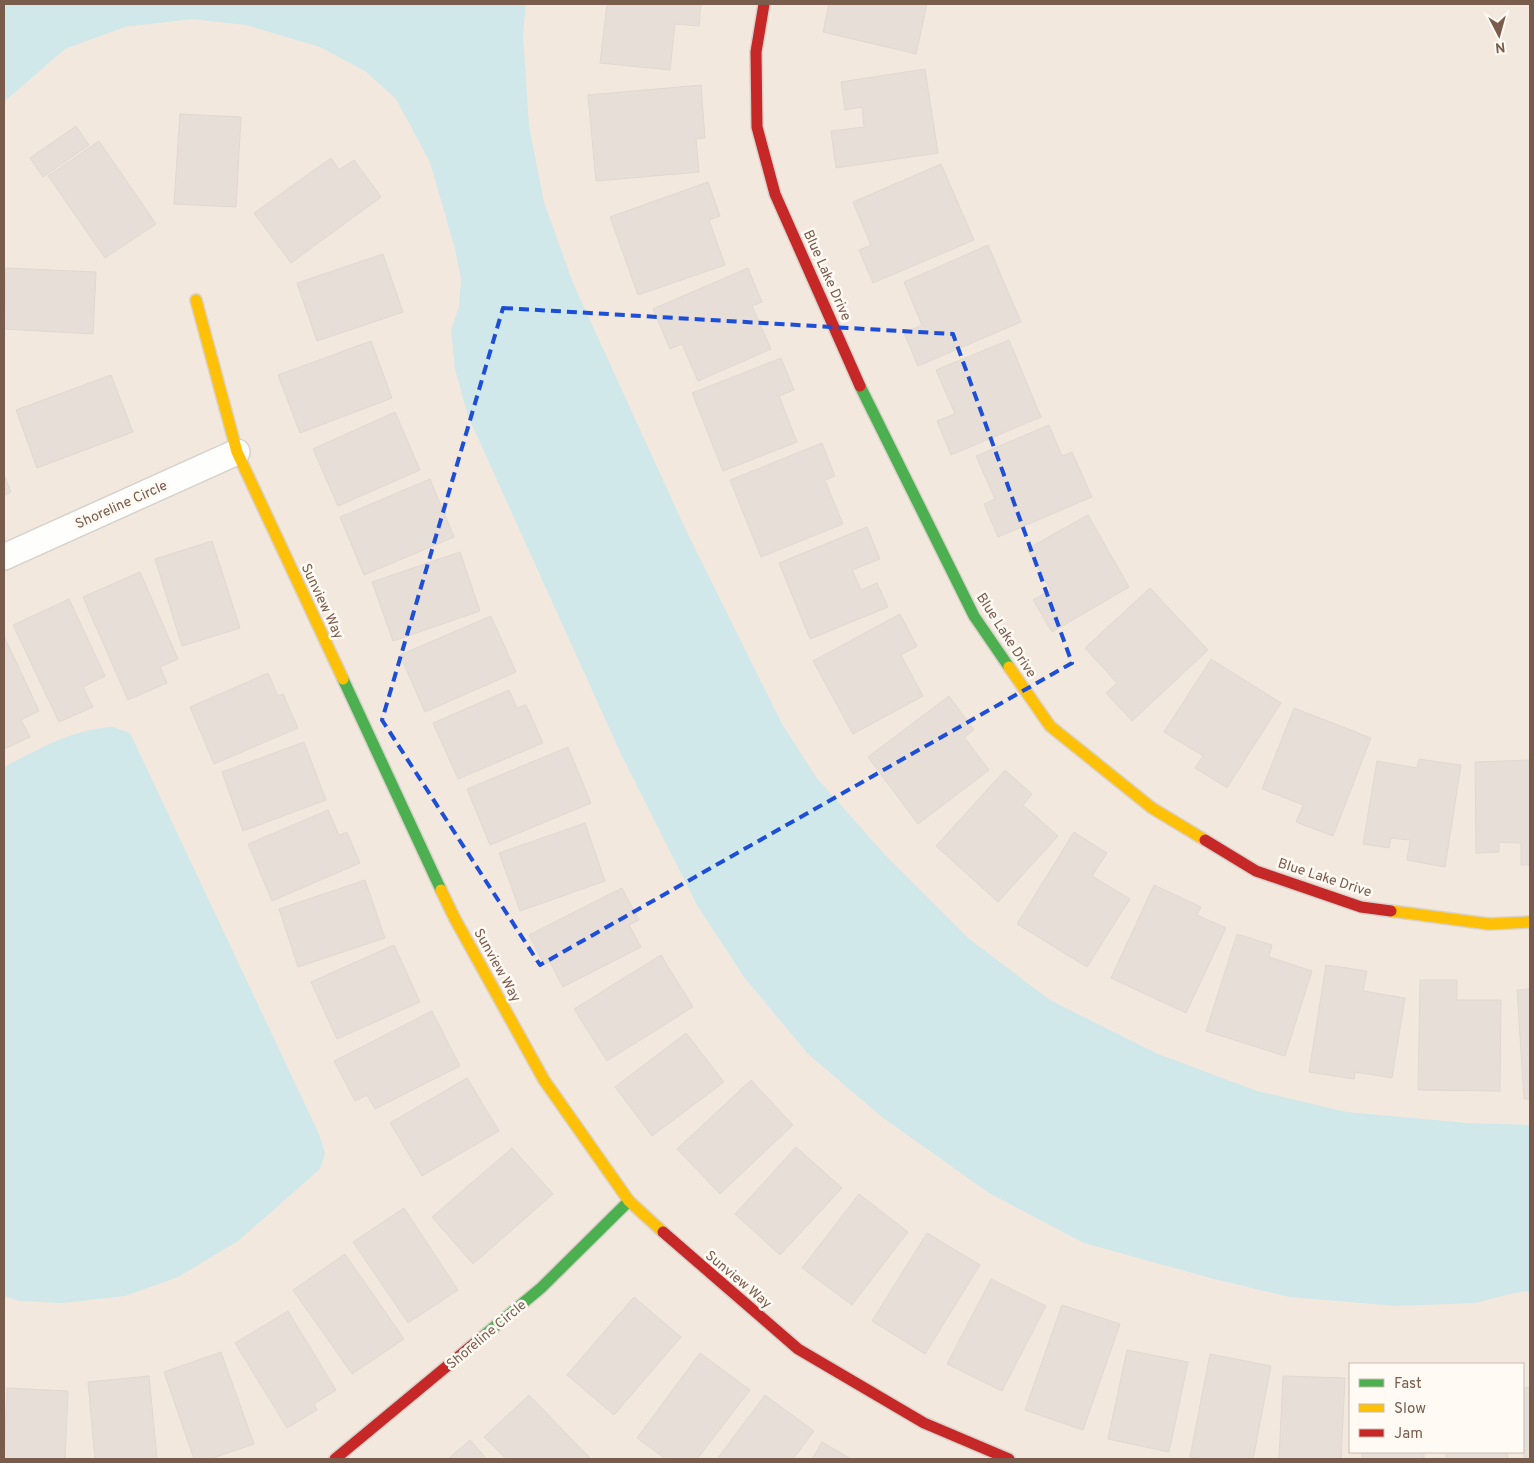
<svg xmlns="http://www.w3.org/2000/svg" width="1534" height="1463" font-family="Overpass,sans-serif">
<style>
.residential{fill:#f2e8de;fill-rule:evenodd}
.water{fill:#d0e8ea}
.building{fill:#e6ded7;stroke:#e2d8d2}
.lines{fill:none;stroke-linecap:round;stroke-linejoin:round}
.street-casing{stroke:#d7d1cb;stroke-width:28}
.fast-casing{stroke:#d9d2cb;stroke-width:14}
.slow-casing{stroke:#d9d2cb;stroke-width:14}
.jam-casing{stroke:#d9d2cb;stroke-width:14}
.street{stroke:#fefefd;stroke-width:25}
.fast{stroke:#4caf50;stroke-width:11}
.slow{stroke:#ffc107;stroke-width:11}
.jam{stroke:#c62828;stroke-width:11}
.marked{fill:none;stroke:#1d4ed8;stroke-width:4;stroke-dasharray:10 6;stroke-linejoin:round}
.labels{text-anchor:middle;stroke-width:5;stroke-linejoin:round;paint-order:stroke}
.street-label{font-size:14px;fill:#7a5c4d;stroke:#fffaf3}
</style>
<rect width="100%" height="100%" fill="#f9f5f0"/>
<!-- residential -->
<path class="residential" d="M4,4H1530V1459H4ZM1350,1364H1523V1452H1350Z"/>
<!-- water -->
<g class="water">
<path d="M4,4H526L523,35L529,126L544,202L573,283L684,526L781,722L816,777L887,857L968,938L1050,1000L1158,1054L1257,1091L1347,1112L1467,1123L1530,1125V1291L1514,1293L1475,1303L1397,1306L1290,1297L1214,1279L1084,1243L989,1193L882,1117L808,1054L744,977L697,905L621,754L468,416L455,369L451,330L459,307L461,279L455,249L430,162L396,99L365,71L320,47L246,25L192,19L125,27L65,49L4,102Z"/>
<path d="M113,727L130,733L319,1134L325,1153L320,1169L238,1241L178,1277L125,1296L63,1303L20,1301L4,1296V767C39,749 72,729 113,727Z"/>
</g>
<!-- building -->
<g class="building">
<path d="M607,4H701L699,26L675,24L670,70L600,63Z"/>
<path d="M829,4H927L916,54L823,32Z"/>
<path d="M925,69L938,153L836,168L831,131L864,127L862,107L845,110L841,82Z"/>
<path d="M701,85L705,138L696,139L699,172L596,181L588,95Z"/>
<path d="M180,114L241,117L236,207L174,204Z"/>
<path d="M76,126L89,145L43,177L30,158Z"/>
<path d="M99,141L156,224L105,258L48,176Z"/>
<path d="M331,158L339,170L354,160L381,197L291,263L254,213Z"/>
<path d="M941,164L974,240L873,283L859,250L871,245L853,202Z"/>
<path d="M708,182L720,216L709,220L725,265L638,295L610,217Z"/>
<path d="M988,245L1021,322L918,366L904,333L922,325L904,282Z"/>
<path d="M383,254L403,312L317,341L297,283Z"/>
<path d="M6,268L96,272L93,334L4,329Z"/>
<path d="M748,268L762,302L752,306L771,349L698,381L682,344L670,349L653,309Z"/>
<path d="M1009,340L1041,417L951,455L937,421L955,414L936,370Z"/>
<path d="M371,341L392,398L300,433L278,375Z"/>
<path d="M781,358L794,390L779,396L797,442L723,471L692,393Z"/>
<path d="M111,375L133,432L37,468L16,410Z"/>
<path d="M395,412L420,470L338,506L313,449Z"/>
<path d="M1049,425L1062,456L1072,452L1092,497L998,537L984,504L995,499L976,456Z"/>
<path d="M822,443L835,476L825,480L843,524L761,557L730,480Z"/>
<path d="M4,475L11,492L4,496Z"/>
<path d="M430,479L454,537L364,575L340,517Z"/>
<path d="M1088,515L1129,587L1052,632L1033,600L1051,590L1027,549Z"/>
<path d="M867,527L880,559L852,570L861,590L877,583L888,607L810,639L779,563Z"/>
<path d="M212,541L240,628L182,646L155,559Z"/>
<path d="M460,552L480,611L393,641L372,582Z"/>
<path d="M140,572L178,659L160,667L167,683L128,700L83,597Z"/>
<path d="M1150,588L1208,650L1132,721L1106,693L1117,683L1085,648Z"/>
<path d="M69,599L105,676L83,687L93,707L59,722L13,625Z"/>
<path d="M900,614L917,646L901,655L923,696L853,734L813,661Z"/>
<path d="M491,616L516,672L425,712L400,655Z"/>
<path d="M4,636L39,711L21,720L30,737L4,749Z"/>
<path d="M1211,659L1281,703L1227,788L1195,768L1203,756L1164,732Z"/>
<path d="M268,673L278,696L283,694L298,728L214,764L190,707Z"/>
<path d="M509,690L517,708L526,705L543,743L458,779L433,723Z"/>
<path d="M949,696L974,730L964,737L989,770L918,824L868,757Z"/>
<path d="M1294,708L1371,738L1333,836L1296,822L1303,805L1262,789Z"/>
<path d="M304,742L326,800L243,831L222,772Z"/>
<path d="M568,747L591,803L490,845L467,789Z"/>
<path d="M1419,759L1461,765L1445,867L1407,860L1410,840L1391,838L1389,848L1363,844L1377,761L1417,768Z"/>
<path d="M1530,760V865H1521V843L1499,842V852L1476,853L1475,762Z"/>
<path d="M1005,770L1032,794L1023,805L1058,836L998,902L936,846Z"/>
<path d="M328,810L339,835L347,832L360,863L272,901L248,844Z"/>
<path d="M585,823L605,881L520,911L499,853Z"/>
<path d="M1074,832L1107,853L1092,876L1130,899L1087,967L1017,924Z"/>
<path d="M365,880L385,938L298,967L279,909Z"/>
<path d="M1154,885L1201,907L1197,915L1226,928L1186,1013L1111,978Z"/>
<path d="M622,888L639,920L629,925L641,947L563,987L550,962L544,964L529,935Z"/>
<path d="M1237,934L1272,945L1269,957L1312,971L1285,1056L1206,1031Z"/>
<path d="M394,945L420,1002L337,1039L311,982Z"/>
<path d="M661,955L693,1007L607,1061L574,1009Z"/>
<path d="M1326,965L1367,971L1363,991L1405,998L1392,1078L1355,1072L1354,1079L1309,1072Z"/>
<path d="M1420,980H1457V1000H1501L1500,1091L1418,1090Z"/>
<path d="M1530,989V1099H1524L1517,990Z"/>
<path d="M432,1011L460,1066L375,1109L367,1095L355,1101L334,1061Z"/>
<path d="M686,1033L724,1082L652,1136L615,1087Z"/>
<path d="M467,1078L499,1131L422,1176L390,1123Z"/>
<path d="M751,1080L793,1125L720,1194L677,1149Z"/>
<path d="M796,1147L842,1188L780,1255L735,1214Z"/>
<path d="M512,1148L553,1194L473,1264L432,1217Z"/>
<path d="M859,1194L908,1232L852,1305L802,1268Z"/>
<path d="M404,1208L458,1290L408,1323L353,1242Z"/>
<path d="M927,1233L980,1265L925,1354L872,1321Z"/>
<path d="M345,1254L404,1339L352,1374L293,1290Z"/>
<path d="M991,1279L1046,1306L1002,1391L947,1364Z"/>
<path d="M634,1297L681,1337L614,1415L567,1375Z"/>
<path d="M1062,1305L1120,1324L1083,1430L1025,1410Z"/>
<path d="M288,1311L336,1390L314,1404L317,1410L287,1428L235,1343Z"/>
<path d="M1127,1350L1188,1362L1169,1452L1108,1439Z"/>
<path d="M221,1352L254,1444L210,1459H194L164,1372Z"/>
<path d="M700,1353L750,1390L697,1459H666L637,1438Z"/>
<path d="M1210,1354L1271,1366L1253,1459H1202L1190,1457Z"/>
<path d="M149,1376L157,1459H95L88,1382Z"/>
<path d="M1283,1376L1345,1378L1341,1459H1279Z"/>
<path d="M1530,1387V1459H1524L1523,1388Z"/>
<path d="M7,1388L68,1391L65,1459H4Z"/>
<path d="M529,1395L591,1459H506L484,1437Z"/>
<path d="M765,1395L814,1431L793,1459H717Z"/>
<path d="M470,1440L487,1459H448Z"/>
<path d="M822,1442L851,1459H812Z"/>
<rect x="1362" y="1452" width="62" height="7"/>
<path d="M1446,1452H1507L1508,1459H1446Z"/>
</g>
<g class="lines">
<!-- street casing -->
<g class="street-casing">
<path id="street" d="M4,557L237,452"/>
</g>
<!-- fast casing -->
<g class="fast-casing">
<g id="fast">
<path d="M860,386L974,616L1009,667"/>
<path d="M343,679L441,890"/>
<path d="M481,1338L541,1288L629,1201"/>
</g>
</g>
<!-- slow casing -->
<g class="slow-casing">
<g id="slow">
<path d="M196,300L237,452L343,679"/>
<path d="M1009,667L1050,726L1152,808L1205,840"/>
<path d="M441,890L455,919L544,1080L629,1201L663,1232"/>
<path d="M1391,911L1489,924L1530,922"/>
</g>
</g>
<!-- jam casing -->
<g class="jam-casing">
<g id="jam">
<path d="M764,4L756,52L757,127L775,194L860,386"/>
<path d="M1205,840L1256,871L1361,907L1391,911"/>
<path d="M663,1232L798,1349L924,1423L1009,1459"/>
<path d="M335,1459L481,1338"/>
</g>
</g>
<!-- street -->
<use href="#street" class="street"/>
<!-- fast -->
<use href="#fast" class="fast"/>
<!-- slow -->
<use href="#slow" class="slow"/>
<!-- jam -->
<use href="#jam" class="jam"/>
</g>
<!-- marked area -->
<path class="marked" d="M503,308L953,334L1072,663L540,965L382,720Z"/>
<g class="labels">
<!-- street labels -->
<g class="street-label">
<text transform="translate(828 275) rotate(66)" y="5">Blue Lake Drive</text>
<text transform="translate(121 504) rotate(-24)" y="5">Shoreline Circle</text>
<text transform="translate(323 601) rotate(65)" y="5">Sunview Way</text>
<text transform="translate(1007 635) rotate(57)" y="5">Blue Lake Drive</text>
<text transform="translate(1325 877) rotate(18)" y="5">Blue Lake Drive</text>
<text transform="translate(498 965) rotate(61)" y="5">Sunview Way</text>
<text transform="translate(739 1279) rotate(40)" y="5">Sunview Way</text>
<text transform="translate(486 1334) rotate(-40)" y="5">Shoreline Circle</text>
</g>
</g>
<!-- border -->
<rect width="1534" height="1463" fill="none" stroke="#7a5c4d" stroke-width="10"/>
<!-- legend -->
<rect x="1349" y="1363" width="175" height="90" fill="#fffaf3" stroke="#cabbb1"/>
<rect x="1359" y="1379" width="25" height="8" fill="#4caf50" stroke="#cabbb1"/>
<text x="1394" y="1388" font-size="15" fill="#7a5c4d">Fast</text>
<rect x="1359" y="1404" width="25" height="8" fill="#ffc107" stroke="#cabbb1"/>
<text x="1394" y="1413" font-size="15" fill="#7a5c4d">Slow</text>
<rect x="1359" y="1429" width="25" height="8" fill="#c62828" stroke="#cabbb1"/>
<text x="1394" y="1438" font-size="15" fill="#7a5c4d">Jam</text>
<!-- north arrow -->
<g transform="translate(1499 35) rotate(174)" stroke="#fffaf3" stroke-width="4" paint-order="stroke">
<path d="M0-4L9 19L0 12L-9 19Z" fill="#7a5c4d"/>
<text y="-8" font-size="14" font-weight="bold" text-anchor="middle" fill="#7a5c4d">N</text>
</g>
</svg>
